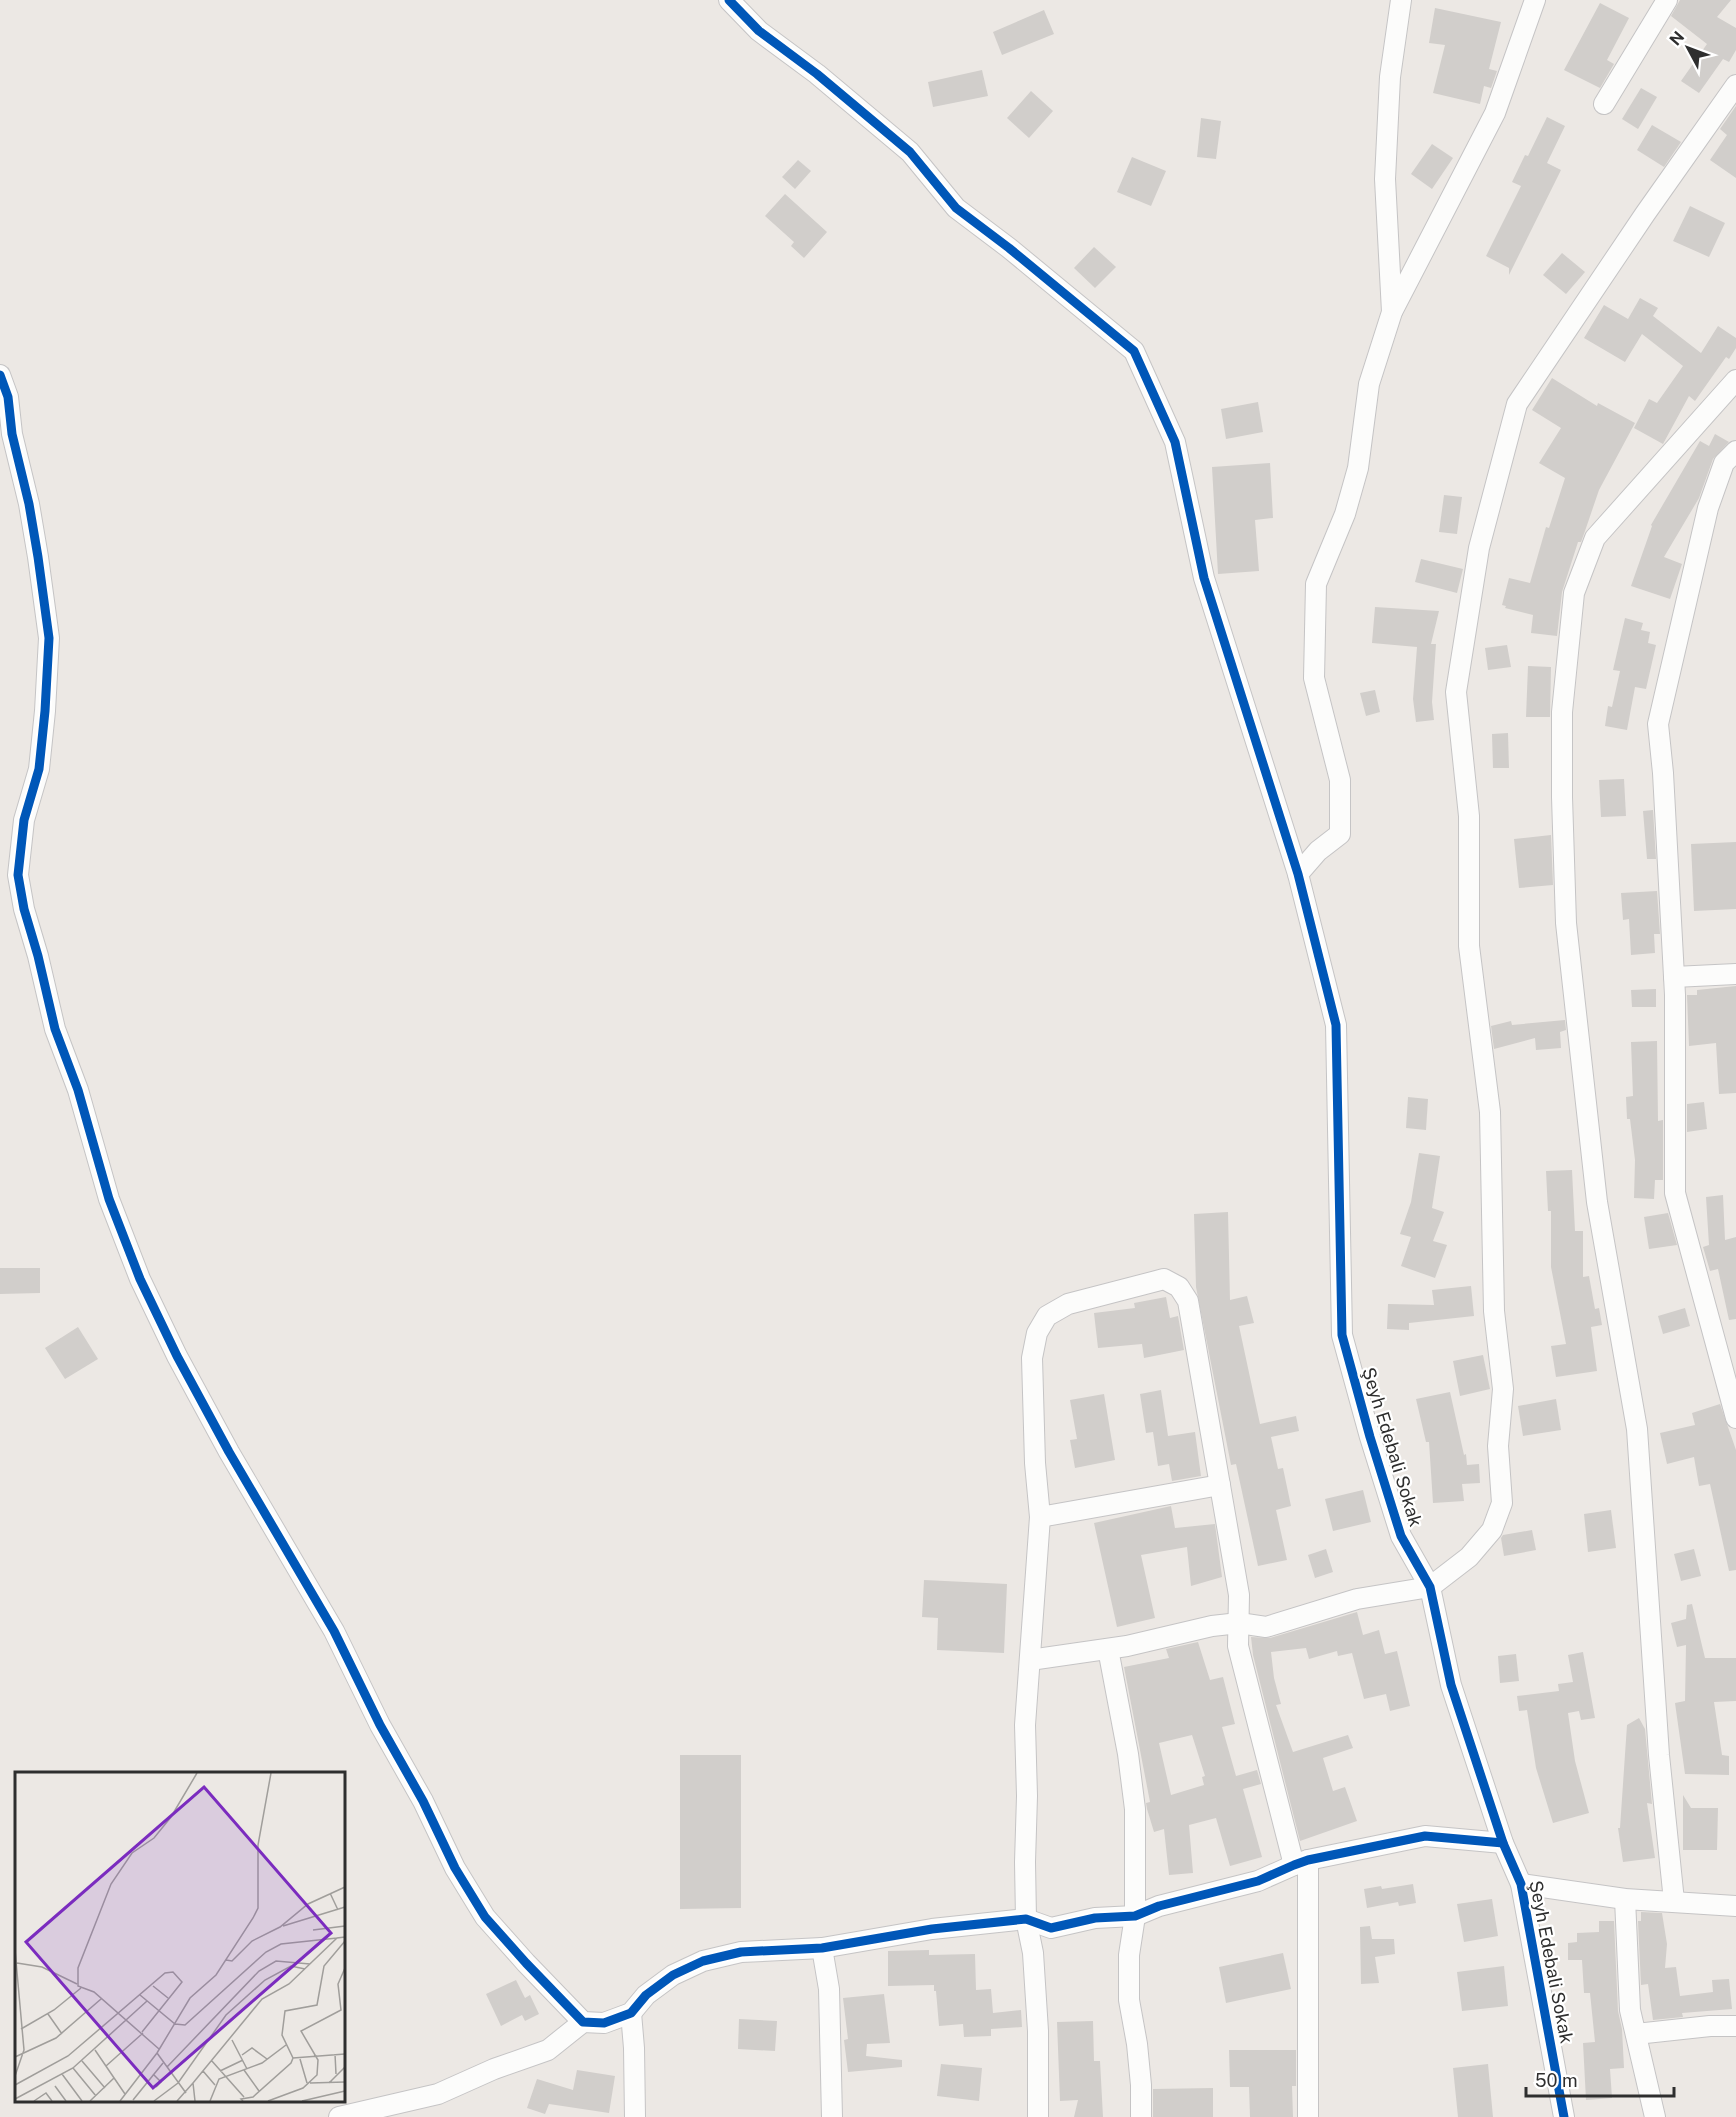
<svg xmlns="http://www.w3.org/2000/svg" width="1736" height="2117" font-family="'Public Sans',sans-serif">
<style>
.building{fill:#d1cecb;fill-rule:evenodd}
.lines{fill:none;stroke-linecap:round;stroke-linejoin:round}
.street-casing{stroke:#c5c4c5;stroke-width:22}
.street{stroke:#fcfcfb;stroke-width:20}
.cycleway-casing{stroke:#fff;stroke-width:13}
.cycleway{stroke:#0057b8;stroke-width:9}
.labels{text-anchor:middle;stroke-width:4.5;stroke-linejoin:round;paint-order:stroke}
.street-label{font-size:18px;fill:#2e2e2e;stroke:#fff}
.inset-road{fill:none;stroke:#a09e9b;stroke-width:1.5}
.view{fill:#7b2cbf;fill-opacity:0.15;stroke:#7b2cbf;stroke-width:3}
.inset-edge{fill:none;stroke:#2e2e2e;stroke-width:3}
</style>
<rect width="100%" height="100%" fill="#ece8e4"/>
<!-- building -->
<g class="building">
<path d="M1680,0H1731L1717,17L1736,28V50L1729,62L1723,59L1699,93L1681,81L1707,44L1671,16Z"/>
<path d="M1600,3L1629,18L1607,60L1614,64L1600,88L1564,70Z"/>
<path d="M1435,8L1501,22L1489,69L1497,71L1491,88L1484,86L1480,104L1433,93L1445,45L1429,43Z"/>
<path d="M1044,10L1054,34L1002,55L993,32Z"/>
<path d="M982,70L988,96L933,107L928,82Z"/>
<path d="M1641,88L1657,97L1638,129L1622,119Z"/>
<path d="M1031,91L1053,111L1029,138L1007,118Z"/>
<path d="M1736,106V178L1710,160L1727,135L1720,129Z"/>
<path d="M1547,117L1565,126L1547,163L1561,170L1509,275V268L1486,256L1521,186L1512,182L1525,155L1528,156Z"/>
<path d="M1201,118L1221,121L1216,159L1197,157Z"/>
<path d="M1652,125L1681,142L1664,167L1637,150Z"/>
<path d="M1432,144L1453,158L1432,189L1411,174Z"/>
<path d="M1132,157L1166,171L1151,206L1117,192Z"/>
<path d="M798,160L811,171L795,189L782,177Z"/>
<path d="M785,194L827,232L804,258L791,246L794,242L765,216Z"/>
<path d="M1690,206L1725,223L1709,257L1673,241Z"/>
<path d="M1094,247L1116,267L1095,288L1074,268Z"/>
<path d="M1562,253L1585,272L1566,294L1543,275Z"/>
<path d="M1640,298L1658,308L1653,316L1701,353L1718,326L1736,338V348L1729,359L1726,357L1695,401L1689,396L1663,444L1634,428L1649,399L1657,403L1683,366L1642,334L1625,362L1584,338L1604,305L1628,319Z"/>
<path d="M1552,378L1597,406L1598,403L1635,423L1599,490L1585,531L1581,542H1578L1562,592L1557,636L1531,633L1533,615L1505,608L1506,606L1502,605L1509,578L1530,583L1546,527L1549,528L1565,478L1539,463L1561,428L1532,410Z"/>
<path d="M1258,402L1263,432L1226,439L1221,409Z"/>
<path d="M1715,434L1729,442L1713,459L1699,498L1664,557L1682,564L1670,599L1631,586L1652,526L1651,525L1700,441L1709,446Z"/>
<path d="M1270,463L1273,518L1255,520L1259,571L1218,574L1212,467Z"/>
<path d="M1444,495L1462,497L1457,534L1439,532Z"/>
<path d="M1421,559L1463,569L1457,593L1415,582Z"/>
<path d="M1375,607L1439,611L1431,644H1436L1432,702L1434,720L1416,722L1413,699L1417,647L1372,643Z"/>
<path d="M1625,618L1643,623L1641,630L1650,632L1648,643L1656,645L1646,689L1635,687L1627,730L1605,726L1608,706L1612,707L1620,671L1613,670Z"/>
<path d="M1507,645L1511,667L1488,670L1485,648Z"/>
<path d="M1528,666L1551,667L1550,717H1526Z"/>
<path d="M1375,690L1380,712L1366,716L1360,693Z"/>
<path d="M1508,733L1509,768H1493L1492,734Z"/>
<path d="M1624,779L1626,816L1601,817L1599,780Z"/>
<path d="M1653,810L1656,859H1647L1643,811Z"/>
<path d="M1551,835L1553,885L1519,888L1514,839Z"/>
<path d="M1736,842V909L1694,911L1691,844Z"/>
<path d="M1657,891L1660,934H1654L1655,953L1631,955L1629,919L1623,920L1621,893Z"/>
<path d="M1736,986V1093L1719,1094L1716,1043L1689,1046L1687,995H1697V990Z"/>
<path d="M1656,989V1007H1632L1631,990Z"/>
<path d="M1565,1020L1566,1030L1560,1032L1561,1048L1536,1050L1535,1038L1494,1049L1491,1026L1511,1021L1512,1025Z"/>
<path d="M1657,1041L1658,1121L1663,1120V1180H1655L1654,1199L1634,1198L1635,1160L1630,1119H1627L1626,1097L1633,1096L1631,1042Z"/>
<path d="M1408,1097L1428,1099L1426,1130L1406,1128Z"/>
<path d="M1704,1102L1707,1129L1687,1132V1104Z"/>
<path d="M1419,1153L1440,1156L1432,1208L1444,1212L1433,1241L1447,1245L1435,1278L1401,1266L1411,1237L1400,1234L1411,1202Z"/>
<path d="M1572,1170L1575,1231H1583V1277L1589,1276L1595,1309L1599,1308L1602,1325L1591,1327L1597,1371L1556,1377L1551,1346L1566,1344L1551,1267V1211H1548L1546,1171Z"/>
<path d="M1723,1195L1725,1240L1736,1237V1319L1729,1320L1718,1269L1710,1271L1703,1247L1709,1245L1706,1197Z"/>
<path d="M1228,1212L1230,1300L1247,1296L1254,1323L1239,1326L1260,1424L1296,1416L1299,1431L1271,1437L1278,1469L1283,1468L1291,1506L1276,1510L1287,1560L1258,1566L1236,1464L1231,1465L1196,1287L1194,1214Z"/>
<path d="M1668,1213L1677,1245L1649,1249L1644,1217Z"/>
<path d="M0,1268H40V1293L0,1294Z"/>
<path d="M1471,1286L1474,1316L1409,1323V1330L1387,1329L1388,1304L1434,1305L1432,1290Z"/>
<path d="M1166,1297L1170,1318L1178,1316L1184,1350L1144,1358L1142,1344L1098,1348L1094,1313L1135,1308L1134,1303Z"/>
<path d="M1685,1308L1690,1326L1663,1334L1658,1316Z"/>
<path d="M78,1327L98,1359L65,1379L45,1348Z"/>
<path d="M1483,1355L1490,1389L1460,1396L1453,1361Z"/>
<path d="M1161,1390L1168,1436L1195,1432L1201,1476L1172,1481L1169,1464L1158,1466L1153,1432L1146,1433L1140,1394Z"/>
<path d="M1450,1392L1464,1455L1466,1454L1467,1465L1479,1464L1480,1483L1462,1484L1464,1501L1433,1503L1429,1442H1426L1416,1399Z"/>
<path d="M1104,1394L1115,1460L1075,1468L1070,1440L1077,1439L1070,1400Z"/>
<path d="M1556,1399L1561,1430L1523,1436L1518,1406Z"/>
<path d="M1720,1404L1736,1450V1570L1729,1571L1710,1484L1699,1486L1694,1457L1667,1464L1660,1433L1695,1425L1692,1413Z"/>
<path d="M1363,1490L1371,1522L1333,1531L1325,1499Z"/>
<path d="M1171,1506L1175,1528L1215,1524L1222,1577L1191,1586L1187,1547L1141,1555L1155,1618L1117,1627L1094,1523Z"/>
<path d="M1611,1510L1616,1548L1588,1552L1584,1514Z"/>
<path d="M1532,1530L1536,1550L1504,1556L1501,1538L1503,1535Z"/>
<path d="M1326,1549L1333,1572L1315,1578L1308,1555Z"/>
<path d="M1694,1549L1701,1576L1681,1581L1674,1554Z"/>
<path d="M924,1580L1007,1584L1004,1653L937,1650L938,1618L922,1617Z"/>
<path d="M1692,1604L1705,1658H1736V1701L1714,1702L1722,1755L1729,1756V1775L1685,1774L1675,1703L1685,1701L1686,1645L1677,1647L1671,1623L1686,1619L1687,1605Z"/>
<path d="M1357,1612L1363,1635L1379,1630L1385,1654L1397,1651L1410,1706L1390,1711L1386,1694L1364,1699L1352,1653L1338,1656L1337,1651L1309,1659L1306,1648L1271,1652L1274,1678L1281,1704L1276,1705L1293,1752L1348,1735L1353,1748L1323,1758L1333,1791L1345,1787L1357,1821L1300,1841L1253,1655L1251,1637L1270,1638Z"/>
<path d="M1198,1642L1210,1680L1223,1677L1235,1724L1222,1727L1236,1776L1257,1770L1261,1784L1243,1789L1262,1857L1230,1866L1216,1818L1189,1825L1193,1873L1169,1875L1164,1829L1154,1832L1147,1809L1146,1803L1150,1802L1124,1667L1169,1658L1166,1649ZM1192,1735L1205,1776L1202,1777L1204,1785L1171,1795L1159,1743Z"/>
<path d="M1583,1652L1595,1718L1581,1720L1579,1711L1568,1713L1575,1761L1589,1813L1553,1823L1536,1768L1527,1710L1519,1711L1517,1696L1559,1691L1558,1684L1573,1682L1568,1655Z"/>
<path d="M1516,1654L1519,1681L1500,1683L1498,1656Z"/>
<path d="M1639,1718L1645,1729L1652,1804L1647,1803L1655,1858L1623,1862L1618,1828H1620L1627,1725Z"/>
<path d="M680,1755H741V1908L680,1909Z"/>
<path d="M1683,1795L1691,1808H1718L1717,1850H1683Z"/>
<path d="M1413,1884L1416,1903L1399,1906L1398,1902L1367,1908L1364,1889L1381,1886L1382,1889Z"/>
<path d="M1492,1899L1498,1936L1464,1942L1457,1904Z"/>
<path d="M1641,1912L1662,1913L1667,1944L1665,1968L1676,1967L1680,1996L1713,1992L1712,1980L1729,1979L1732,2009L1682,2013L1683,2017L1653,2020L1648,1984L1641,1985L1638,1921H1641Z"/>
<path d="M1599,1921H1614L1618,2011L1622,2029L1624,2068L1610,2069L1612,2098L1586,2100L1583,2043L1595,2042L1590,1993H1584L1582,1960H1568V1943L1577,1942V1933L1599,1932Z"/>
<path d="M1370,1926L1372,1939H1394L1395,1954L1375,1957L1379,1983L1361,1984L1360,1927Z"/>
<path d="M929,1950V1955L975,1954L976,1990L991,1989L993,2013L1021,2010L1022,2027L991,2029V2036L964,2037L963,2024L939,2026L936,1991H934V1985L888,1986V1951Z"/>
<path d="M1283,1953L1291,1989L1226,2003L1219,1967Z"/>
<path d="M1504,1966L1508,2006L1462,2011L1457,1972Z"/>
<path d="M516,1980L525,1998L530,1995L539,2014L525,2021L522,2015L501,2026L486,1994Z"/>
<path d="M884,1994L890,2043L867,2044L866,2056L902,2060V2067L848,2072L844,2040L848,2039L843,1998Z"/>
<path d="M739,2019L777,2021L775,2051L738,2049Z"/>
<path d="M1093,2021L1094,2061H1100L1103,2117H1074L1078,2100L1060,2101L1057,2022Z"/>
<path d="M1229,2050H1296V2086H1292L1293,2117H1250L1249,2087H1230Z"/>
<path d="M941,2064L982,2068L979,2101L937,2096Z"/>
<path d="M1488,2064L1493,2117H1458L1453,2068Z"/>
<path d="M577,2070L615,2076L609,2113L549,2104L545,2114L527,2108L537,2079L573,2090Z"/>
<path d="M1213,2088V2117H1153V2089Z"/>
</g>
<g class="lines">
<!-- street casing -->
<g class="street-casing">
<g id="street">
<path d="M729,0L759,31L817,74L910,152L956,208L1009,248L1134,351L1175,442L1204,578L1298,874L1336,1025L1342,1335L1370,1437L1401,1536L1430,1587L1451,1685L1503,1843L1521,1884L1564,2117"/>
<path d="M1604,104L1667,0"/>
<path d="M1393,310L1495,113L1535,0"/>
<path d="M0,375L8,397L12,434L29,504L38,557L49,638L45,711L39,769L24,820L18,875L24,909L38,956L55,1029L78,1090L109,1199L140,1279L177,1356L229,1452L334,1631L380,1725L423,1801L455,1868L485,1917L526,1963L583,2022L604,2023L631,2013L646,1995L673,1975L703,1961L741,1952L822,1948L932,1929L1026,1919L1051,1928L1095,1918L1135,1916L1159,1906L1258,1881L1294,1865L1308,1860L1425,1836L1503,1843"/>
<path d="M1736,451L1724,463L1708,508L1658,724L1663,773L1675,995V1193L1736,1418"/>
<path d="M1298,874L1318,851L1340,834V780L1314,678L1316,584L1345,514L1358,468L1369,384L1392,312L1385,179L1390,77L1401,0"/>
<path d="M1674,977L1736,974"/>
<path d="M1040,1517L1220,1485"/>
<path d="M1108,1649L1128,1754L1135,1809V1916L1129,1955V2000L1137,2044L1141,2085V2117"/>
<path d="M1030,1660L1127,1646L1212,1626L1239,1623L1266,1627L1357,1599L1430,1587L1469,1557L1492,1530L1502,1503L1498,1446L1503,1389L1494,1311L1490,1112L1469,946V816L1456,692L1479,548L1517,404L1645,214L1736,85"/>
<path d="M1521,1884L1625,1899L1736,1906"/>
<path d="M1625,1899L1630,2010L1655,2117"/>
<path d="M1674,1901L1659,1755L1637,1429L1597,1202L1566,923L1562,797V712L1574,593L1595,538L1736,380"/>
<path d="M822,1948L829,1989L832,2117"/>
<path d="M631,2013L634,2048L635,2117"/>
<path d="M1636,2034L1710,2026H1736"/>
<path d="M339,2117L438,2094L494,2069L548,2050L583,2022"/>
<path d="M1038,2117V2031L1033,1953L1026,1919L1025,1862L1027,1796L1025,1725L1040,1517L1035,1463L1032,1358L1037,1333L1047,1316L1068,1304L1164,1279L1179,1287L1188,1301L1239,1595L1238,1646L1294,1865"/>
<path d="M1308,2117V1860"/>
</g>
</g>
<!-- street -->
<use href="#street" class="street"/>
<!-- cycleway casing -->
<g class="cycleway-casing">
<g id="cycleway">
<path d="M729,0L759,31L817,74L910,152L956,208L1009,248L1134,351L1175,442L1204,578L1298,874L1336,1025L1342,1335L1370,1437L1401,1536L1430,1587L1451,1685L1503,1843L1521,1884L1564,2117"/>
<path d="M0,375L8,397L12,434L29,504L38,557L49,638L45,711L39,769L24,820L18,875L24,909L38,956L55,1029L78,1090L109,1199L140,1279L177,1356L229,1452L334,1631L380,1725L423,1801L455,1868L485,1917L526,1963L583,2022L604,2023L631,2013L646,1995L673,1975L703,1961L741,1952L822,1948L932,1929L1026,1919L1051,1928L1095,1918L1135,1916L1159,1906L1258,1881L1294,1865L1308,1860L1425,1836L1503,1843"/>
</g>
</g>
<!-- cycleway -->
<use href="#cycleway" class="cycleway"/>
</g>
<g class="labels">
<!-- street labels -->
<g class="street-label">
<text transform="translate(1392 1447) rotate(73)" y="6">Şeyh Edebali Sokak</text>
<text transform="translate(1551 1962) rotate(79)" y="6">Şeyh Edebali Sokak</text>
</g>
</g>
<!-- overview -->
<g transform="translate(15 1772)">
<rect width="330" height="330" fill="#ece8e4"/>
<path class="inset-road" d="M315,121L323,138M268,154L330,135M298,158L330,154M0,178L9,278L0,304M211,188L217,189L237,169L265,155L293,132L330,115M2,191L27,195L62,212M138,214L153,226M125,223L160,252L170,253L251,180L266,172L322,166M33,242L47,262M6,257L39,238L66,216M217,268L232,297M144,277L79,220L63,214V196L96,112L117,81L139,66L156,45L182,1M80,278L110,322M142,281L171,321M320,282L321,302M227,283L237,276L252,287M0,285L41,266L86,227M278,286L330,282M285,287L292,311M196,288L229,325M67,289L90,316M91,294L128,261M152,295L244,199L261,189L295,192M58,296L81,324M229,298L244,319M188,299L200,313M205,299L228,288M47,302L67,329M138,302L146,310L141,315M295,311L330,310M314,311L330,295M0,313L53,284L150,201L158,200L167,210L127,260M40,314L51,329M0,327L58,296L132,229M118,328L148,291M19,329L31,321L37,329M75,329L99,306M105,329L142,281L175,226L201,203L238,146L243,136V73L256,1M139,329L163,311L211,243L250,208L276,194L290,197M162,329L178,311M180,329L178,311L247,227L274,212L322,166L330,165M195,329L204,307L247,291L271,273M228,329L226,327L238,325L276,291L278,286L267,263L270,239L302,233L309,194L330,169M253,329L288,316L302,303L303,288L286,259L326,238L323,212L330,196M287,329L330,319"/>
<path class="view" d="M189,15L316,161L138,316L11,170Z"/>
<rect width="330" height="330" class="inset-edge"/>
</g>
<!-- north arrow -->
<g transform="translate(1688 48) rotate(311)" stroke="#ffffff" stroke-width="4.5" paint-order="stroke">
<path d="M0-4.5L10 22L0 15L-10 22Z" fill="#2e2e2e"/>
<text y="-9" font-size="16" font-weight="bold" text-anchor="middle" fill="#2e2e2e">N</text>
</g>
<!-- scale -->
<path d="M1526 2087v9h148v-9" fill="none" stroke="#2e2e2e" stroke-width="3"/>
<text x="1535" y="2087" font-size="18" fill="#2e2e2e" stroke="#ffffff" stroke-width="4.5" paint-order="stroke">50 m</text>
</svg>
